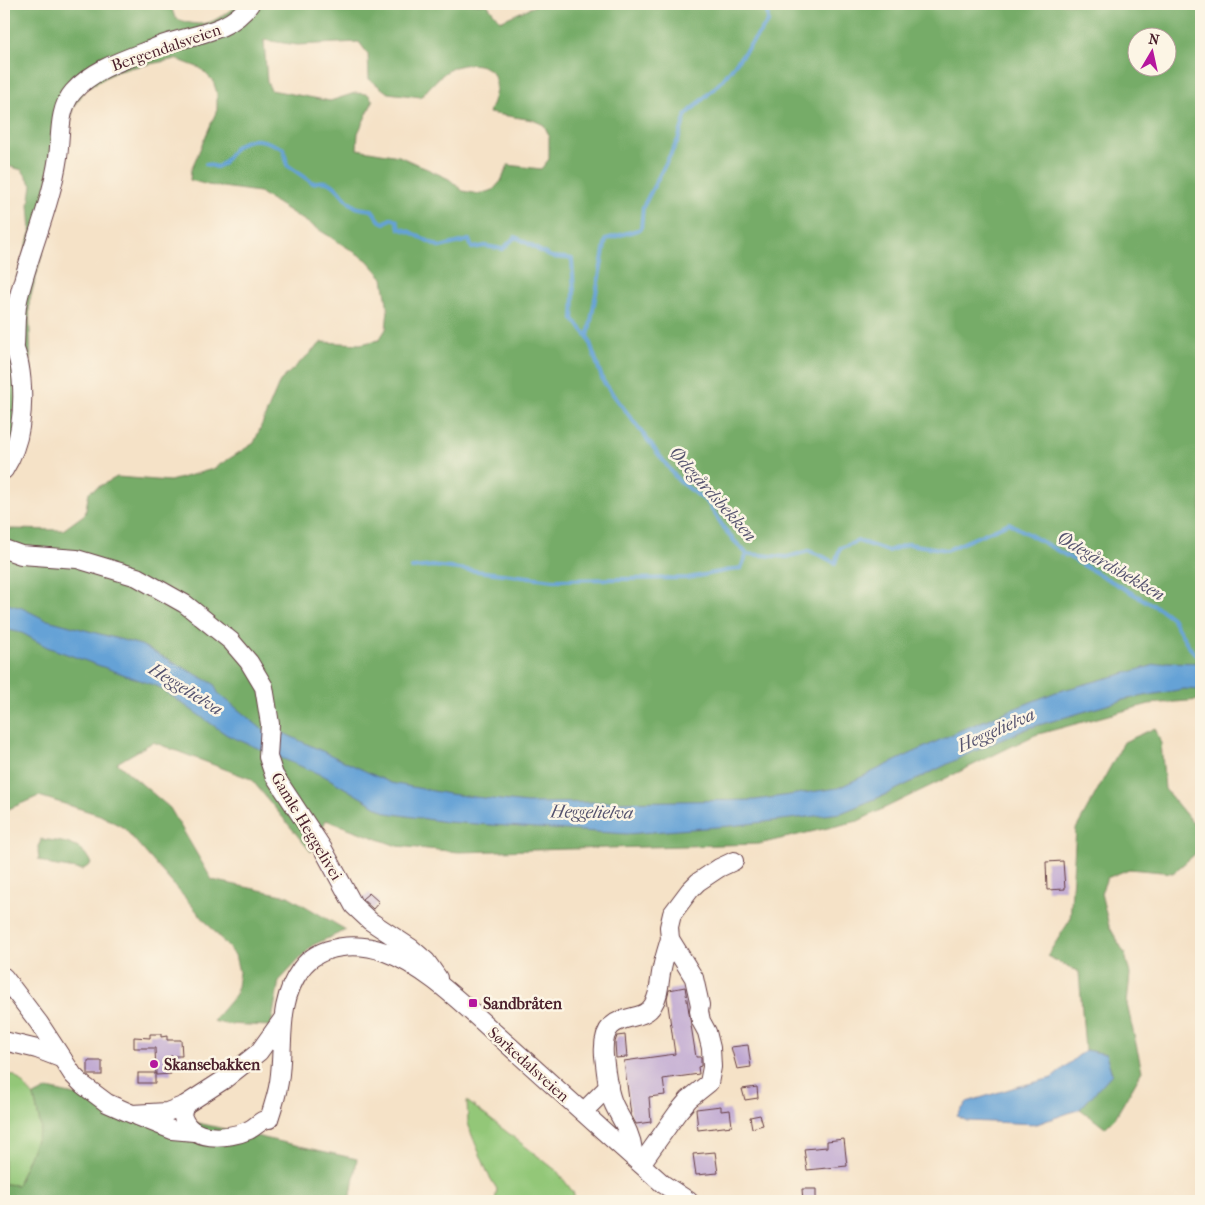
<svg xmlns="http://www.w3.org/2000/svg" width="1205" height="1205" font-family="'IM FELL French Canon',serif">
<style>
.green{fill:#93c778;stroke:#6e7352}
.forest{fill:#76ac68;stroke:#60664a;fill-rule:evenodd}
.water{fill:#65a2d6;stroke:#586080}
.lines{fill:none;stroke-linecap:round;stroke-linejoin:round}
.stream{stroke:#65a2d6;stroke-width:4}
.building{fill:#bfa8d2}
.minor-casing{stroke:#643c42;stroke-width:20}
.minor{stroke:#fff;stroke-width:18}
.poi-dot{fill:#b5179e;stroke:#fcf5e5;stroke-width:2}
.labels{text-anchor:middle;stroke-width:5;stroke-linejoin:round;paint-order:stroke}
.street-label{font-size:16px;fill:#4a1f2b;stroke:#fcf5e5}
.poi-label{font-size:16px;font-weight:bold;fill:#4a1f2b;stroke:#fcf5e5;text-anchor:start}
.water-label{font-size:18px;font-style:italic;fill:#55536f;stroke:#fcf5e5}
</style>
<rect width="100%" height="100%" fill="#fcf5e5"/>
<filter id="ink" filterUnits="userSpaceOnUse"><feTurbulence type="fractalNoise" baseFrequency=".02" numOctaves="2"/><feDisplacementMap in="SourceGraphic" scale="10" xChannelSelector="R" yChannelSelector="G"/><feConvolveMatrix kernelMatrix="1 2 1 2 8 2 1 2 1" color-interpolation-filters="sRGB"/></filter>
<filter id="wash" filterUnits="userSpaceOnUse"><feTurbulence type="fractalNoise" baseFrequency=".0096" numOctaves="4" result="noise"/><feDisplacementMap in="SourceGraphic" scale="20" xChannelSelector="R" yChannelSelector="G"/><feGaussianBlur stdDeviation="1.12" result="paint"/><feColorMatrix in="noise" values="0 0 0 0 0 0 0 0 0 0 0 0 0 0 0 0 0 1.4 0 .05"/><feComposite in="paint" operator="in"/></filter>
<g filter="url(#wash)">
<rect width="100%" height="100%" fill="#f5e2c7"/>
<!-- green -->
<g class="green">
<path d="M4,1074L14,1075L34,1096L41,1128L17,1185L4,1184Z"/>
<path d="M467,1101L557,1171L573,1192L576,1201H495L497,1189L489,1176L471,1133L468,1123Z"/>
</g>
<!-- forest -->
<g class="forest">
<path d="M4,4H173L172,9L175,18C207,31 213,21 240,4H487L500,21L539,4H1201V700L1149,704L1035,735L858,821L759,844L459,852L397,846L326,820L311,852L251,779L153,742L117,763L170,808L212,880L288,896L346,930L313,945L279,981L271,1026L225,1024L213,1021L236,994L239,972L235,955L124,828L100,815L39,796L4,811V527L10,529L63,530L85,514L89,492L117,477L170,481L213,469L254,443L280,381L322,342L360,344L379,340L386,329L388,310L383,278L367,260L259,192L208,185L190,180L191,170L217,110V93L213,81L200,68L176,59L119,70L87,88L73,107L61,183L29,303L32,396L26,439L4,482V402L9,366L4,355V300L13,291L31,230L29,205L32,185L22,170L4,165ZM1138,38H1168V68H1138ZM264,40L297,45L359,42L368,54L369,79L388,93L421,97C429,88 438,77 449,70C464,61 494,61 496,83C497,94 492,103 489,113L533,120L544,125L549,136V159L541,169L508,165L501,181L493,190L479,194L463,191L449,179L399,156L357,149L358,133L373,101L368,94L355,93L330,101L271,90L267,82Z"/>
<path d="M1155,728L1161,743L1165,789L1201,833V849L1173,873L1129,869L1107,878L1101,893L1109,926L1125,954L1130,974L1127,1004L1142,1071L1115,1118L1105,1128L1080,1109L1112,1073L1105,1054L1085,1050L1079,972L1047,956L1070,920L1076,829L1124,742Z"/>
<path d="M41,839C61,842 83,842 91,864L82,870L51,865L39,860L38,850Z"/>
<path d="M48,1089L357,1159L350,1201H4V1184L17,1185L41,1128L34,1096Z"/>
</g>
<!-- water -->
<g class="water">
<path d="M4,603L22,608L44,619L141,645L214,684L218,693L263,730L279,731L391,783L449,794L527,803L755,800L838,788L963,729L1056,692L1166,662L1201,663V690L1184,689L1127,699L1029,728L966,755L887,794L841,813L730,826L627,834L446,822L387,813L326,777L227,735L159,687L47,647L22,633L4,629Z"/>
<path d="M1085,1050L1106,1054L1112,1074L1080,1109L1037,1124L967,1121L957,1116L967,1102L1016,1087L1052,1078Z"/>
</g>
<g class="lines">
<!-- stream -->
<g class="stream">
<path d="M206,164L217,167C226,163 229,154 236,147C251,134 268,141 284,149L287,165L313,183C338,175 340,200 356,207C360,209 367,209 372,210L380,221L384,223L392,218L397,221L399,228L410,232L440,247L469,240L472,248L485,246L503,249L515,237C528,242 539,252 552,257C557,258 565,257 572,259L574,293L573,319L588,337L603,381L678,480L707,502L728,534L747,554L787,557L809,551L822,556L835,563L840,548L858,541L888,551L908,544L947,550L1009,523L1160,609L1172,618L1190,648L1201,660"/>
<path d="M588,337L606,239L641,229L643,207L678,140L686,115L722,81L768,22L767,4"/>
<path d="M412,568L433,566L554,580L688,578L741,568L747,554"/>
</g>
</g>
<g id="blocks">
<!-- building -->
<g class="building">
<path d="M1063,861L1065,889L1047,890L1046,862Z"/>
<path d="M369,893L379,902L373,909L362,899Z"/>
<path d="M685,987L696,1057H701V1066L698,1067L699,1074L663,1079L665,1095L649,1097L651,1122L636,1124L631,1115L624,1061L675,1054L667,998L669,990Z"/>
<path d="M150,1034H161V1037L167,1036V1040H181L182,1056H170L171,1074L156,1075L155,1048H134V1037L150,1038Z"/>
<path d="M625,1035L627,1057L616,1058L615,1042L617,1036Z"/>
<path d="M748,1045L751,1067L737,1069L731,1047Z"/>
<rect x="88" y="1061" width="14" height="14"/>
<rect x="138" y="1073" width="17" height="10"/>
<path d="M757,1087L758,1098L745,1100L742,1089Z"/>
<path d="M721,1106V1111L730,1110L732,1126L698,1130L696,1109Z"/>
<path d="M760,1115L763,1125L752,1128L750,1117Z"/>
<path d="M844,1139L847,1166L807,1170L804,1149L827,1147V1141Z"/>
<path d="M715,1152L718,1173L696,1175L693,1154Z"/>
<path d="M802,1189H816V1201H803Z"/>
</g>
</g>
</g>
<g filter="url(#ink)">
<use href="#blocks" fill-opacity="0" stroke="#643c42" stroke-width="1"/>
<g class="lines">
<!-- minor casing -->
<g class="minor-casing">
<g id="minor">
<path d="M15,345C16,330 15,314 18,300C29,252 51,206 58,157C61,136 58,109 73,92C95,67 130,58 159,46C191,34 229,34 250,4"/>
<path d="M4,470C12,457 18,442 20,427C24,400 24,358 8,336"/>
<path d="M4,549L21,555L77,559L137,577L185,604L231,641L249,662L264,687L270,724L268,757L274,775L323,849L354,906L370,921L411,948L426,961L438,978"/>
<path d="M4,977L39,1023L73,1075L83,1085L107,1103L132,1114L167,1112L185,1105L225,1079L259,1052L282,1020"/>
<path d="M4,1041L37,1049L63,1059"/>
<path d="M185,1105L182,1114C188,1143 229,1139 249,1130C257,1126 261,1119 269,1119C273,1107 277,1095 279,1082C285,1044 276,1003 301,969C319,944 358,942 385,952C428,967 470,1012 505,1042C557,1089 610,1137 663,1184L689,1201"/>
<path d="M583,1112L609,1086"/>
<path d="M137,1116L172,1130L194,1132"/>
<path d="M630,1154L633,1150C631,1132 621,1120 614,1105C607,1090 606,1071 604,1056C600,1005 641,1027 653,1005C660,994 659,981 662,968C664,958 667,949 670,939"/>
<path d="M641,1164L678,1112L689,1099L709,1083L712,1067L711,1048L707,1032L701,1021L699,1011L700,1005L694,978L670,939L669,927L672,914L690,890L698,882L719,868L734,861"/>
</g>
</g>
<!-- minor -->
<use href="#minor" class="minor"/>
</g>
</g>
<!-- markers -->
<g class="poi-dot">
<rect x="468" y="998" width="10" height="10" rx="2.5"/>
<circle cx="154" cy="1064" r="5"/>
</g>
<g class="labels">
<!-- street labels -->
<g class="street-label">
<text transform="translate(166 47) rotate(-19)" y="6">Bergendalsveien</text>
<text transform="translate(307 826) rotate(59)" y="6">Gamle Heggelivei</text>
<text transform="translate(529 1064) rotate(42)" y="6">Sørkedalsveien</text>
</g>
<!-- poi labels -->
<g class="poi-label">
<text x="483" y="1009">Sandbråten</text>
<text x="164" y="1070">Skansebakken</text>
</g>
<!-- water labels -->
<g class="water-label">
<text transform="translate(713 494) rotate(48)" y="6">Ødegårdsbekken</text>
<text transform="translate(1111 566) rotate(30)" y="6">Ødegårdsbekken</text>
<text transform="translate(186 689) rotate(32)" y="6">Heggelielva</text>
<text transform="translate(996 730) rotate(-24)" y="6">Heggelielva</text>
<text transform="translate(592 812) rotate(1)" y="6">Heggelielva</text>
</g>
</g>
<!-- margin -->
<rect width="1205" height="1205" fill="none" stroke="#fcf5e5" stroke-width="20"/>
<!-- north arrow -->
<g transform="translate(1152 52) rotate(9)"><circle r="24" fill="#fcf5e5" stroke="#b59f9b"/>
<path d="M0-4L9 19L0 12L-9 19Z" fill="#b5179e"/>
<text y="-8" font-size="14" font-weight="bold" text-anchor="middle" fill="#4a1f2b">N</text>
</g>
</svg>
